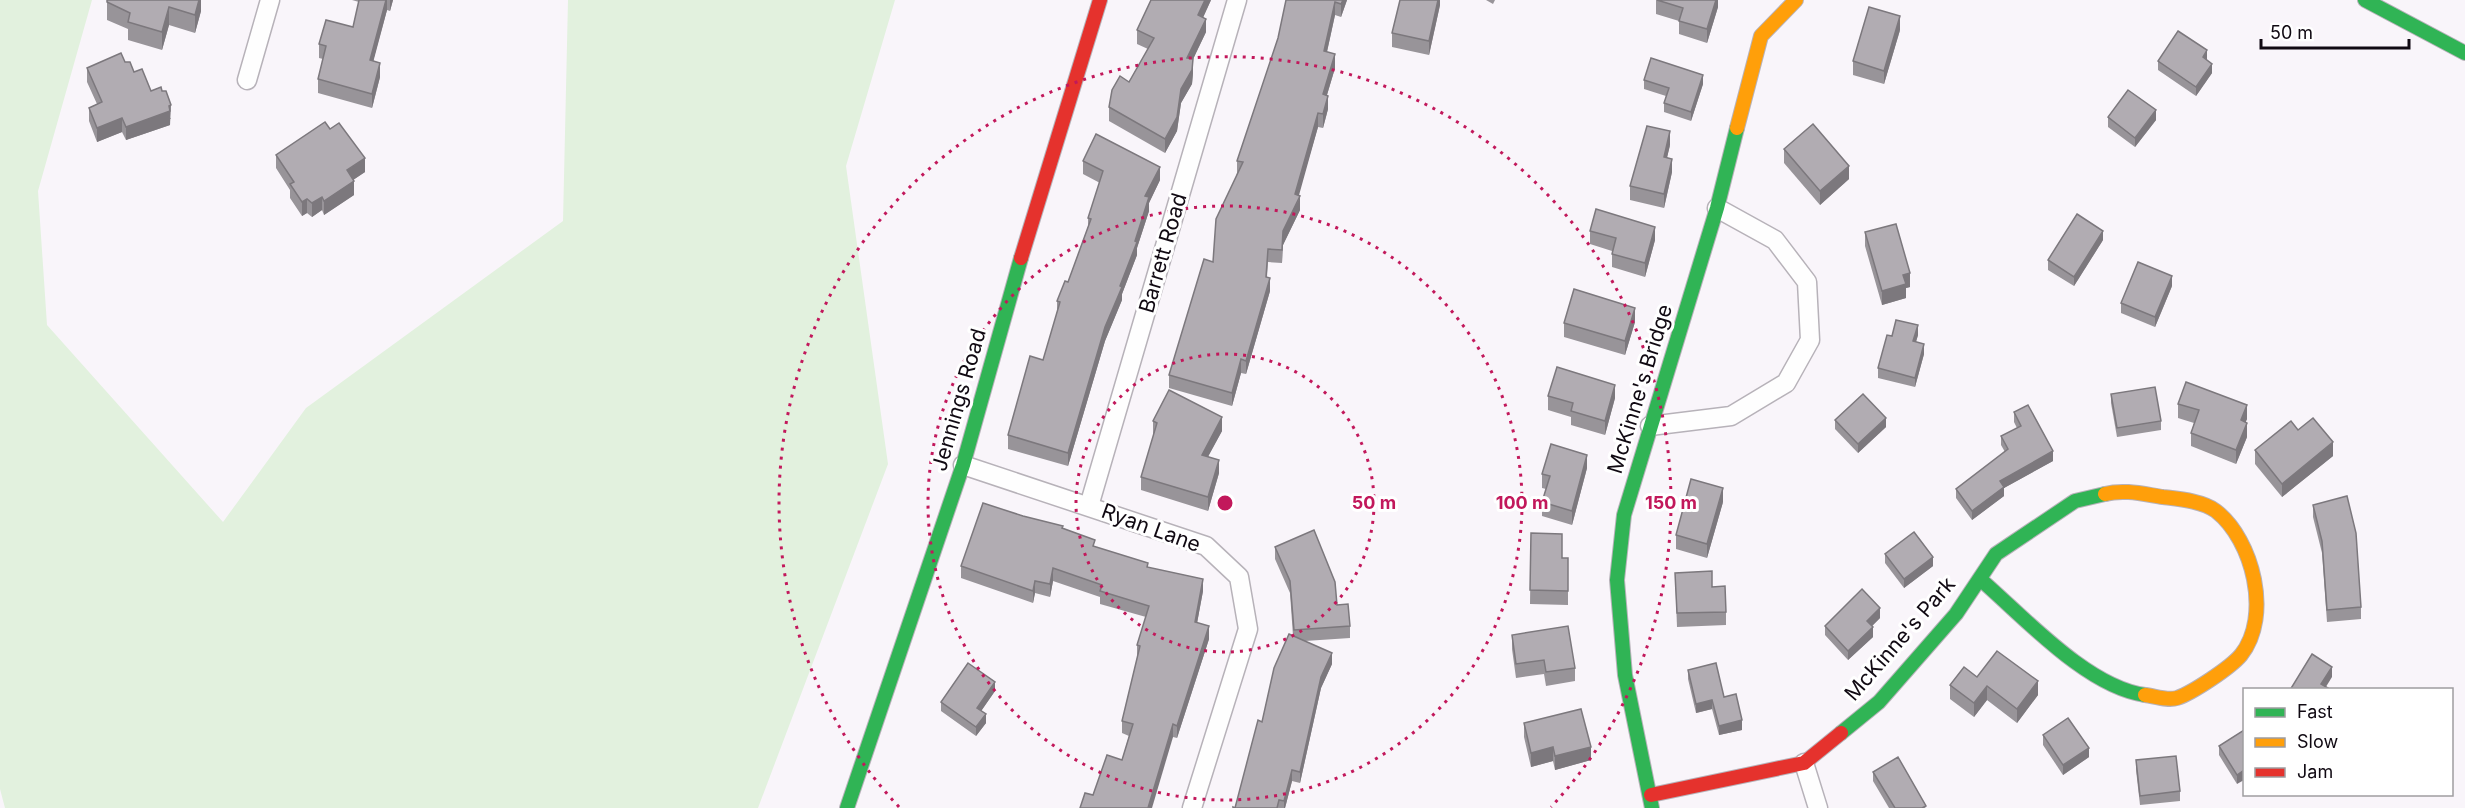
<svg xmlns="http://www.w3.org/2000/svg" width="2465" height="808" font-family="Inter,sans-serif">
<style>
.green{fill:#e2f1de}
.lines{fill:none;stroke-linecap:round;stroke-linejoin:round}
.street-casing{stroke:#b7b2b9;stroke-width:21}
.fast-casing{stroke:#b7b2b9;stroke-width:16}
.slow-casing{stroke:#b7b2b9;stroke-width:16}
.jam-casing{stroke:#b7b2b9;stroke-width:16}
.street{stroke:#fefefe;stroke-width:18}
.fast{stroke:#30b455;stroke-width:14}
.slow{stroke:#ff9f0a;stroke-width:14}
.jam{stroke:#e5322d;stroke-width:14}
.wall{fill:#989499}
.shaded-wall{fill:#7c787d}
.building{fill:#b1acb2;stroke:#7c787d;stroke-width:1.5}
.ring{fill:none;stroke:#c2185b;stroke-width:3;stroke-dasharray:3 6}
.labels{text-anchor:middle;stroke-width:6;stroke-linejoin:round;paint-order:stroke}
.street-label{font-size:21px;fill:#100912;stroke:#fff}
.centre{fill:#c2185b;stroke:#fff;stroke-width:3}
.ring-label{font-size:18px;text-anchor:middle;font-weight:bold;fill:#c2185b;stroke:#fff;stroke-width:6;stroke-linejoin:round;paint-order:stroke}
</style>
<rect width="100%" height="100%" fill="#f9f5fa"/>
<!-- green -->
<path class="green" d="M0,0H92L38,191L47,325L223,522L306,408L563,221L568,0H895L846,166L888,464L758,808H5L0,789Z"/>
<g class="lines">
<!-- street casing -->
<g class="street-casing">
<g id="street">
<path d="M247,80L270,0"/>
<path d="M1650,426L1731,416L1786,383L1810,340L1807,282L1775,240L1717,208"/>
<path d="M963,465L1206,546L1239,577L1248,629L1192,808"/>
<path d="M1089,506L1237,0"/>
<path d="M1804,763L1818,808"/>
</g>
</g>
<!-- fast casing -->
<g class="fast-casing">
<g id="fast">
<path d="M2365,0L2465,53"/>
<path d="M1980,579C2024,617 2087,687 2145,695"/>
<path d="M1841,733L1879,702L1956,614L1996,554L2075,501L2105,494"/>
<path d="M847,808L963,465L1021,258"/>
<path d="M1652,808L1625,675L1617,580L1624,515L1717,208L1737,128"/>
</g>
</g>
<!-- slow casing -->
<g class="slow-casing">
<g id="slow">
<path d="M1737,128L1761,36L1796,0"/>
<path d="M2105,494C2124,489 2143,494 2163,497C2179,499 2203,501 2216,511C2253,540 2272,616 2241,655C2230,668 2192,693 2177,698C2168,701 2154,696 2145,695"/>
</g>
</g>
<!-- jam casing -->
<g class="jam-casing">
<g id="jam">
<path d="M1021,258L1100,0"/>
<path d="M1651,795L1804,763L1841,733"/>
</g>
</g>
<!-- street -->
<use href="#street" class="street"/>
<!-- fast -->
<use href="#fast" class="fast"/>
<!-- slow -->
<use href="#slow" class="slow"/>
<!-- jam -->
<use href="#jam" class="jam"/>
</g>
<!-- wall -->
<g class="wall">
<path d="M201,0V11L195,33L169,25L162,50L128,40V29L107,20V2Z"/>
<path d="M352,0H393L390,11L387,10L373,61L380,77L372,108L318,93V79L323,59L319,58V44L353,27L359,2Z"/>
<path d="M1211,0L1203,17L1206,32L1193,59V73L1192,84L1181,103L1177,131L1165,153L1109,121V107L1129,82L1148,49L1137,44V30Z"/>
<path d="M1286,0H1347L1341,17L1335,15L1327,52L1335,68L1327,95L1328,109L1323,128L1318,127L1298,195L1300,210L1283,245L1282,263L1268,262L1267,277L1270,291L1246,374L1241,373L1232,406L1169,388V375L1213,262L1237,173V161L1278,38Z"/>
<path d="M1440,0V5L1429,55L1392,47V33Z"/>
<path d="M1486,0H1495L1493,4Z"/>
<path d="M1656,0H1718V7L1707,43L1679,34V21L1656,14Z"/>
<path d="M1900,30L1884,84L1853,75V61Z"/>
<path d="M2207,60L2212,73L2196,96L2158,70V61Z"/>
<path d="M125,62L151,91L171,119H170V125L126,140L122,132L97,142L89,121V108L97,104L87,82V68Z"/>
<path d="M1644,80L1703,84L1691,121L1664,112V103L1666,96L1644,89Z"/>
<path d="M2108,117L2156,120L2135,147L2108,127Z"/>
<path d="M1670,145L1667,157L1672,172L1664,208L1630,200V186Z"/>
<path d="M1784,149L1849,179L1820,205L1784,163Z"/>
<path d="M276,155L365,172L353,180L354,195L324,215L322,210L312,217L307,213L302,216L290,198V190L276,168Z"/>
<path d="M1083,161L1160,180L1149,203V211L1137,248V255L1122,294V300L1105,341L1068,466L1008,449V435L1043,360L1057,313V301L1068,282L1088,227V218L1100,183L1083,174Z"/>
<path d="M1590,231L1655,240L1645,277L1612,267V251L1590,244Z"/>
<path d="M1865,232L1910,287L1906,288V298L1882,305L1865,246Z"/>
<path d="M2103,240L2074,286L2048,270V260Z"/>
<path d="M2172,286L2155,327L2121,313V303Z"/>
<path d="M1635,322L1625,355L1564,337V323Z"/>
<path d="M1918,335L1916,342L1924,354L1915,387L1878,378V368L1892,336Z"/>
<path d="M2111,394L2161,421V430L2117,437L2111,403Z"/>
<path d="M1548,396L1615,398L1605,435L1571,425V417L1548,410Z"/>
<path d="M2178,404L2247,419L2245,422L2247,437L2236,464L2191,446V433L2194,423L2178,418Z"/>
<path d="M2014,412L2053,461L2004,488V496L1972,520L1956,498V489L2005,452L2001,445V436L2017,428L2014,422Z"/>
<path d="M1835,420L1886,427L1858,453L1835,429Z"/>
<path d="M1153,421L1222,431L1208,456L1219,473L1208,511L1141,490V477L1154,435H1153Z"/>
<path d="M2298,430L2333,456L2282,497L2255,464V450Z"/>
<path d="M1587,468L1572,525L1542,516V502L1546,489L1542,488V474Z"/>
<path d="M1723,502L1707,558L1676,549V535Z"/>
<path d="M2313,505L2361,607V619L2327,622L2322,553L2313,517Z"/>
<path d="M1063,529L1095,547L1148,567L1203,591L1197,623L1209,639L1177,738L1173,737L1093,795L1122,760L1129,736L1122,733V721L1137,658V645L1146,617L1100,604V597L1053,581L1050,597L1035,593L1033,603L961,578V566Z"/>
<path d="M1531,533L1562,558H1568V605L1530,604Z"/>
<path d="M1275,547L1337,605L1350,626V638L1305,641L1332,664L1321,688L1300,783L1292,781L1285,808H1233H1235L1262,722L1293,636L1290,593L1275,559Z"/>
<path d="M1885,554L1933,566L1904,588L1885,563Z"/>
<path d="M1675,573L1712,587L1726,612V625L1677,627Z"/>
<path d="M1880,618L1872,626L1873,637L1848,660L1825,635V626Z"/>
<path d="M1512,635L1575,668V681L1546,686L1544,674L1516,678L1512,649Z"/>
<path d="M1688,670L1742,730L1719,735L1712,709L1696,713L1688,679Z"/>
<path d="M1977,677L2038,695L2017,723L1987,700L1974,717L1950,699V685Z"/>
<path d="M995,691L981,711L986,723L976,736L941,711V702Z"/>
<path d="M1524,723L1591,760L1555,770L1553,761L1531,767L1524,737Z"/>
<path d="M2244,730L2237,784L2219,755V746Z"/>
<path d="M2043,735L2089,757L2063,775L2043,745Z"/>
<path d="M2136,760L2180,791V801L2140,805L2136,770Z"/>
<path d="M1873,772L1926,808H1889L1873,781Z"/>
</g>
<!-- shaded-wall -->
<g class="shaded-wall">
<path d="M199,0H201V11L195,33V15Z"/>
<path d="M386,0H387V10L370,74V60Z"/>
<path d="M390,0H393L390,11Z"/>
<path d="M1205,0H1211L1198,29V15Z"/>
<path d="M1343,0H1347L1341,17V4Z"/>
<path d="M1438,0H1440V5L1429,55V41Z"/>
<path d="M1716,0H1718V7L1707,43V29Z"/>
<path d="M1335,2V15L1324,65V51Z"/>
<path d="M169,7V25L162,50V32Z"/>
<path d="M1900,16V30L1884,84V71Z"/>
<path d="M1206,19V32L1187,72V58Z"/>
<path d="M2207,50V60L2203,57Z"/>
<path d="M1335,54V68L1323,108V94Z"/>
<path d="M1193,59V73L1192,84L1181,103L1177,131L1165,153V139L1181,89Z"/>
<path d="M380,63V77L372,108V94Z"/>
<path d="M2212,64V73L2196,96V87Z"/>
<path d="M1703,75V84L1691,121V112Z"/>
<path d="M1328,96V109L1323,128V114Z"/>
<path d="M171,105L170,125L126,140V127Z"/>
<path d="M2156,110V120L2135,147V138Z"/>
<path d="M1318,113V127L1296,206L1300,196V210L1283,245L1282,263L1283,231L1295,194Z"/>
<path d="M122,118V132L97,142V128Z"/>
<path d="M1670,131V145L1664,171V157Z"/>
<path d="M365,158V172L347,184V170Z"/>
<path d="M1672,159V172L1664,208V194Z"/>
<path d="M1849,166V179L1820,205V191Z"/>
<path d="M1160,167V180L1149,203V211L1137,248V255L1122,294V300L1105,341L1068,466V453L1105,327L1120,286L1135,241L1145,196Z"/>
<path d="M354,181V195L324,215V201Z"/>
<path d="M322,197V210L312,217V203Z"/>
<path d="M307,199V213L302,216V202Z"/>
<path d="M1655,227V240L1645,277V263Z"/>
<path d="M2103,231V240L2074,286V277Z"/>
<path d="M1910,273V287L1906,288V298L1882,305V291L1903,275Z"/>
<path d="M2172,276V286L2155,327V317Z"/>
<path d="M1270,278V291L1246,374V361Z"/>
<path d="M1635,308V322L1625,355V341Z"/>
<path d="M1918,325V335L1913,351V341Z"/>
<path d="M1924,344V354L1915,387V378Z"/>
<path d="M1241,359V373L1232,406V393Z"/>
<path d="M1615,385V398L1605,435V421Z"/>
<path d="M2247,405V419L2241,434V420Z"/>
<path d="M1222,417V431L1202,468V455Z"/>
<path d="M1886,418V427L1858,453V444Z"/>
<path d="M2247,423V437L2236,464V450Z"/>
<path d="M2333,442V456L2282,497V484Z"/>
<path d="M2053,451V461L2004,488V496L1972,520V511L2000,481Z"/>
<path d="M1587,455V468L1572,525V511Z"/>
<path d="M1219,460V473L1208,511V497Z"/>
<path d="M1723,488V502L1707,558V544Z"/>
<path d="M1933,557V566L1904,588V579Z"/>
<path d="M1053,568V581L1050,597V584Z"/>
<path d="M1203,579V591L1195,634V622Z"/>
<path d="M1035,581V593L1033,603V591Z"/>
<path d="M1880,608V618L1867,631V621Z"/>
<path d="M1209,626V639L1177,738V726Z"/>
<path d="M1873,627V637L1848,660V651Z"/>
<path d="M1332,653V664L1321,688L1300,783V772L1321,677Z"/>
<path d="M2332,667V677L2324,690L2321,684Z"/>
<path d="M2038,681V695L2017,723V709Z"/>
<path d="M995,682V691L977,717V708Z"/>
<path d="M1987,686V700L1974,717V703Z"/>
<path d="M1712,700V709L1696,713V704Z"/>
<path d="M986,714V723L976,736V727Z"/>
<path d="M1742,720V730L1719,735V726Z"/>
<path d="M1173,724V737L1152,808H1148Z"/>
<path d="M1553,747V761L1531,767V753Z"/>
<path d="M1591,747V760L1555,770V756Z"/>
<path d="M2089,748V757L2063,775V765Z"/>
<path d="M1292,770V781L1285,808H1284V801Z"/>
<path d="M2244,770V780L2237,784V775Z"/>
</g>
<!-- building -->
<g class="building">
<path d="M107,0H199L195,15L169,7L162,32L128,22L130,13L107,2Z"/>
<path d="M359,0H386L370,60L380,63L372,94L318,79L326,46L319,44L326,20L353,27Z"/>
<path d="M1151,0H1205L1198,15L1206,19L1187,58L1193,59L1192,70L1181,89L1177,117L1165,139L1109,107L1112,90L1120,76L1129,82L1154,38L1137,30Z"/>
<path d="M1286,0H1343L1341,4L1335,2L1324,51L1335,54L1323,94L1328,96L1323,114L1318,113L1295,194L1300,196L1283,231L1282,250L1268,249L1266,277L1270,278L1246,361L1241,359L1232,393L1169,375L1204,259L1213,262L1216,219L1243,162L1237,161L1278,38Z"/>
<path d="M1400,0H1438L1429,41L1392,33Z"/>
<path d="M1657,0H1716L1707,29L1679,21L1683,8Z"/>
<path d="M1869,7L1900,16L1884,71L1853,61Z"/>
<path d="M2178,31L2207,50L2203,57L2212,64L2196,87L2158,61Z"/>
<path d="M121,53L125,62H130L134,72L142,69L151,91L161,87L162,91H166L171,105L169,106L170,111L126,127L122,118L97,128L89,108L102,102L87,68Z"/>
<path d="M1651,58L1703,75L1691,112L1664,103L1669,88L1644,80Z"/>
<path d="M2128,90L2156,110L2135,138L2108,117Z"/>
<path d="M325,122L330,129L339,123L365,158L347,170L354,181L324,201L322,197L312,203L307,199L302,202L290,184L294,182L276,155Z"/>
<path d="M1813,124L1849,166L1820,191L1784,149Z"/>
<path d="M1647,126L1670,131L1664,157L1672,159L1664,194L1630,186Z"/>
<path d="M1096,134L1160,167L1145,196L1149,197L1135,241L1137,242L1120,286L1122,287L1105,327L1068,453L1008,435L1030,356L1043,360L1060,302L1057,301L1065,281L1068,282L1091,219L1088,218L1103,171L1083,161Z"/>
<path d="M1596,209L1655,227L1645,263L1612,254L1616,238L1590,231Z"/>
<path d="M2077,214L2103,231L2074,277L2048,260Z"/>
<path d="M1896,224L1910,273L1903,275L1906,284L1882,291L1865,232Z"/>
<path d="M2138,262L2172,276L2155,317L2121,303Z"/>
<path d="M1574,289L1635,308L1625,341L1564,323Z"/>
<path d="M1896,320L1918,325L1913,341L1924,344L1915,378L1878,368L1887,335L1892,336Z"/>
<path d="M1557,367L1615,385L1605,421L1571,411L1573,403L1548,396Z"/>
<path d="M2186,382L2247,405L2241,420L2247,423L2236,450L2191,433L2199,410L2178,404Z"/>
<path d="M2155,387L2161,421L2117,428L2111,394Z"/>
<path d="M1169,390L1222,417L1202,455L1219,460L1208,497L1141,477L1157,423L1153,421Z"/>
<path d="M1863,394L1886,418L1858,444L1835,420Z"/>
<path d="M2028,405L2053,451L2000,481L2004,487L1972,511L1956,489L2008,449L2001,436L2021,426L2014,412Z"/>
<path d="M2313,418L2333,442L2282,484L2255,450L2291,421L2298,430Z"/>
<path d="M1551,444L1587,455L1572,511L1542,502L1550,476L1542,474Z"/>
<path d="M1691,479L1723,488L1707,544L1676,535Z"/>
<path d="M2347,496L2356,533L2361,607L2327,610L2322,541L2313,505Z"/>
<path d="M983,503L1023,516L1063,526L1062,528L1095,540L1093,546L1148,563L1147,567L1203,579L1195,622L1209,626L1177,726L1173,724L1148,808H1080L1085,793L1093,795L1107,755L1122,760L1133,724L1122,721L1140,646L1137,645L1149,606L1100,591L1102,585L1053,568L1050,584L1035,581L1033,591L961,566Z"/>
<path d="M1314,530L1335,582L1337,605L1348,604L1350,626L1294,630L1290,581L1275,547Z"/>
<path d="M1914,532L1933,557L1904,579L1885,554Z"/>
<path d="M1531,533L1562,534V558H1568V591L1530,590Z"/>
<path d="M1712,571V587L1725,586L1726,612L1677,613L1675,573Z"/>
<path d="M1862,589L1880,608L1867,621L1873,627L1848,651L1825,626Z"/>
<path d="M1568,626L1575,668L1546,672L1544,660L1516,664L1512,635Z"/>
<path d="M1289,634L1332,653L1321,677L1300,772L1292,770L1284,801L1279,800L1277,808H1233V807L1235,808L1258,720L1262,722L1274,668Z"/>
<path d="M1997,651L2038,681L2017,709L1987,686L1974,703L1950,685L1964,667L1977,677Z"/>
<path d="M2312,654L2332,667L2321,684L2328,688L2327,690H2290Z"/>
<path d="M968,663L995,682L977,708L986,714L976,727L941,702Z"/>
<path d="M1716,663L1724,697L1736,694L1742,720L1719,726L1712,700L1696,704L1688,670Z"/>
<path d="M1581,709L1591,747L1555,756L1553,747L1531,753L1524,723Z"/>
<path d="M2068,718L2089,748L2063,765L2043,735Z"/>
<path d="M2244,730V770L2237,775L2219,746Z"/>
<path d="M2176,756L2180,791L2140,796L2136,760Z"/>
<path d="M1898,757L1926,806L1922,808H1895L1873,772Z"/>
</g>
<!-- distance rings -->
<g class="ring">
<circle cx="1225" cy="503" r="149"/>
<circle cx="1225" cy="503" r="297"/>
<path d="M899 807A446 446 0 1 1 1551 807"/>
</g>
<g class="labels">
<!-- street labels -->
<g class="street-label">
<text transform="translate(1163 253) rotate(-74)" y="7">Barrett Road</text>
<text transform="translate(1640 389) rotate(-73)" y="7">McKinne's Bridge</text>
<text transform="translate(959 400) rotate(-74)" y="7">Jennings Road</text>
<text transform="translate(1151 528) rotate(20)" y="7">Ryan Lane</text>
<text transform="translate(1900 639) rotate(-49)" y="7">McKinne's Park</text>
</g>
</g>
<circle cx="1225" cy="503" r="9" class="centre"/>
<g class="ring-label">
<text x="1374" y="509">50 m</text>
<text x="1522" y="509">100 m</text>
<text x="1671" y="509">150 m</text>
</g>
<!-- legend -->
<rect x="2243" y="688" width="210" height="108" fill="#ffffff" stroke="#9f9da0" stroke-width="1.5"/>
<rect x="2255" y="708" width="30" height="9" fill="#30b455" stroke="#9f9da0" stroke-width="1.5"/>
<text x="2297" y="718" font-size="18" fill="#100912">Fast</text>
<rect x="2255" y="738" width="30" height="9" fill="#ff9f0a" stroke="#9f9da0" stroke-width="1.5"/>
<text x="2297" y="748" font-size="18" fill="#100912">Slow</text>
<rect x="2255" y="768" width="30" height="9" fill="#e5322d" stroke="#9f9da0" stroke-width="1.5"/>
<text x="2297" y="778" font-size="18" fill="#100912">Jam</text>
<!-- scale -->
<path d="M2261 39v9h148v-9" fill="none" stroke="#100912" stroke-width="3"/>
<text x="2270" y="39" font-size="18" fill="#100912" stroke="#ffffff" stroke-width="4.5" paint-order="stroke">50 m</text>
</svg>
